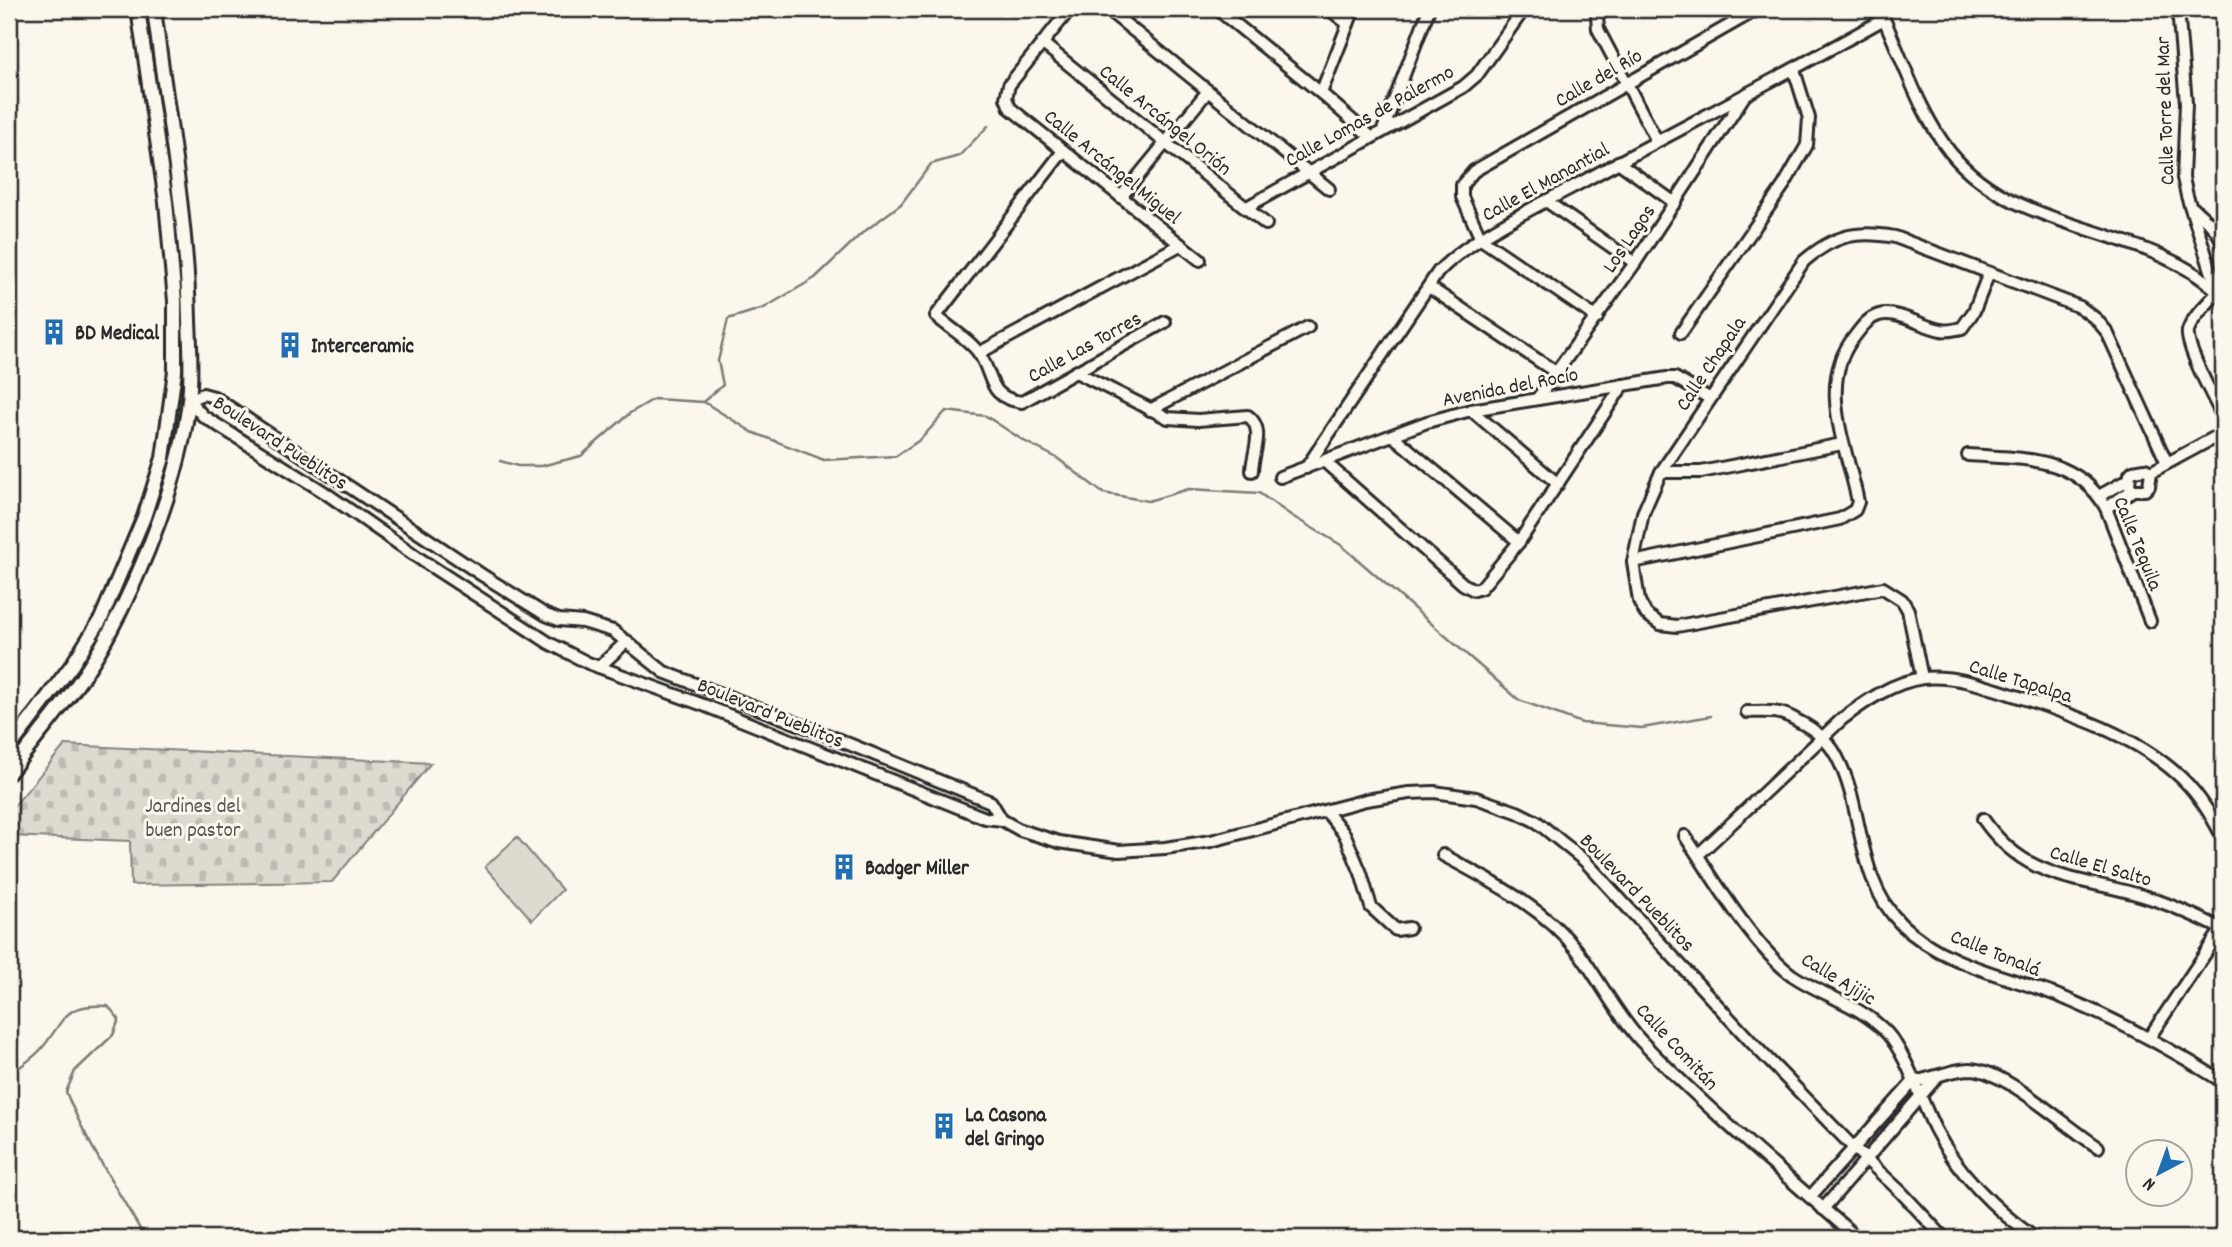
<svg xmlns="http://www.w3.org/2000/svg" width="2232" height="1247" font-family="Dekko,sans-serif">
<style>
.cemetery{fill:url(#cemetery-stones);stroke:#84827e;stroke-width:2}
.pitch{fill:#dddad0;stroke:#84827e;stroke-width:2}
.lines{fill:none;stroke-linecap:round;stroke-linejoin:round}
.stream{stroke:#7b7a75;stroke-width:2.5}
.minor-casing{stroke:#2b2b2b;stroke-width:16}
.major-casing{stroke:#2b2b2b;stroke-width:18}
.minor{stroke:#fbf7ec;stroke-width:10}
.major{stroke:#fbf7ec;stroke-width:12}
.labels{text-anchor:middle;stroke-width:6;stroke-linejoin:round;paint-order:stroke}
.street-label{font-size:21px;fill:#2b2b2b;stroke:#fbf7ec}
.poi-label{font-size:21px;font-weight:bold;fill:#2b2b2b;stroke:#fbf7ec;text-anchor:start}
.park-label{font-size:21px;fill:#585754;stroke:#fbf7ec}
</style>
<defs>
<pattern id="cemetery-stones" width="16" height="16" patternUnits="userSpaceOnUse" patternTransform="scale(1.75)"><rect width="16" height="16" fill="#dddad0"/><path d="M2 7V4a2 2 0 0 1 4 0v3zM10 15v-3a2 2 0 0 1 4 0v3z" fill="#bebbb3"/></pattern>
</defs>
<rect width="100%" height="100%" fill="#fbf7ec"/>
<filter id="ink" filterUnits="userSpaceOnUse"><feTurbulence type="fractalNoise" baseFrequency=".0143" numOctaves="2"/><feDisplacementMap in="SourceGraphic" scale="14" xChannelSelector="R" yChannelSelector="G"/><feConvolveMatrix kernelMatrix="1 2 1 2 8 2 1 2 1" color-interpolation-filters="sRGB"/></filter>
<g filter="url(#ink)">
<!-- cemetery -->
<path class="cemetery" d="M65,745L431,763L332,882L131,885L130,841L9,836V812Z"/>
<!-- pitch -->
<path class="pitch" d="M517,837L562,890L532,920L485,867Z"/>
<g class="lines">
<!-- stream -->
<g class="stream">
<path d="M704,401L723,385L718,361L728,319L764,308L815,278L861,234L901,204L931,164L959,156L988,126"/>
<path d="M500,461L518,466H541L581,456L630,413L654,399L704,402L752,432L824,460L896,456L921,439L946,411L986,416L1024,441L1057,458L1103,493L1148,501L1189,489L1259,493L1292,516L1341,545L1519,700L1582,723L1642,728L1711,716"/>
<path d="M9,1071L12,1073C22,1065 35,1057 43,1047C66,1018 64,1003 108,1006L119,1019L113,1035L75,1071L66,1092C87,1144 118,1190 145,1238"/>
</g>
<!-- minor casing -->
<g class="minor-casing">
<g id="minor">
<path d="M1070,9L1009,85L1006,98L1010,108L1200,260"/>
<path d="M1107,9L1329,189"/>
<path d="M1217,9L1321,93L1371,137"/>
<path d="M1329,9L1348,24"/>
<path d="M1606,9L1597,16L1598,29L1657,141"/>
<path d="M1874,9L1884,19C1904,63 1920,114 1950,152C2019,237 2146,222 2223,296"/>
<path d="M2178,9L2186,103L2183,178L2187,196L2218,292C2209,302 2192,317 2188,331C2185,346 2215,401 2223,417"/>
<path d="M1042,43L1266,224"/>
<path d="M1321,93L1354,9"/>
<path d="M1383,130L1429,9"/>
<path d="M1063,151L936,316C948,327 969,339 978,352C994,373 986,398 1022,402L1165,322"/>
<path d="M1618,162L1675,203"/>
<path d="M1121,197L1208,91"/>
<path d="M1546,201L1635,263"/>
<path d="M1245,208L1463,87L1477,75L1524,9"/>
<path d="M2193,208C2205,220 2220,229 2223,246"/>
<path d="M1429,287L1557,373"/>
<path d="M1597,318L1481,239L1462,197V185L1474,171L1758,9"/>
<path d="M1681,333L1784,185L1807,145L1809,118L1794,70"/>
<path d="M979,353L1180,245"/>
<path d="M1076,372L1168,418L1198,420L1248,416C1266,429 1252,454 1252,471"/>
<path d="M1537,399L1635,263L1745,95"/>
<path d="M1150,410L1308,327"/>
<path d="M1471,410L1558,484"/>
<path d="M1393,436L1519,542"/>
<path d="M1968,455C2022,459 2076,455 2106,508L2150,621"/>
<path d="M1325,462L1463,584L1474,590L1481,588L1519,542L1623,385"/>
<path d="M1306,468L1438,272C1470,238 1539,205 1582,182C1683,127 1785,75 1884,19"/>
<path d="M2145,469L2151,472L2149,486L2145,490H2133L2129,485L2130,474L2133,471Z"/>
<path d="M1661,472H1701L1842,444"/>
<path d="M2151,472L2223,433"/>
<path d="M1280,477L1427,422L1471,410L1667,378H1675L1709,398"/>
<path d="M2099,496L2128,480"/>
<path d="M2106,508L2133,490"/>
<path d="M1633,562L1840,519L1855,510L1858,502C1848,449 1815,384 1855,336C1861,328 1868,318 1879,315C1897,310 1923,327 1941,330C1948,332 1955,329 1962,328L1974,311L1989,273"/>
<path d="M599,667L627,641"/>
<path d="M1922,678L1908,610L1902,600L1883,588L1677,626L1660,624L1646,614L1639,601L1633,562L1643,513L1661,472L1804,261C1834,235 1856,230 1895,237L2080,307L2096,319L2107,332L2167,463"/>
<path d="M1747,712C1758,712 1769,711 1779,713C1786,714 1793,718 1798,721C1814,729 1829,741 1837,757C1865,810 1855,878 1901,924C1944,966 2010,976 2064,998C2119,1021 2173,1050 2223,1082"/>
<path d="M1326,811L1345,835L1361,873L1371,907L1396,930L1409,928"/>
<path d="M1983,819C2027,882 2077,876 2143,896C2170,904 2196,916 2222,929"/>
<path d="M1002,820L991,802L817,731L664,672L613,631L583,622L559,620L546,615L482,575L214,397L203,394L189,400L203,416L324,492L423,561L549,643L588,663L706,706L985,818L1002,820L1020,830L1059,842L1119,851L1165,848L1211,841L1366,800L1409,793L1434,792L1476,798L1517,812L1537,822L1585,861L1754,1045L1854,1148L1901,1192L1944,1238"/>
<path d="M1685,836C1712,876 1754,948 1792,975C1823,996 1861,1005 1887,1033C1907,1055 1921,1101 1935,1129C1956,1171 1996,1211 2035,1238"/>
<path d="M1443,855C1490,881 1542,906 1577,950C1599,979 1616,1014 1641,1041C1709,1111 1784,1174 1857,1238"/>
<path d="M1698,855L1842,719C1866,701 1893,682 1923,678C1957,675 1991,688 2022,698C2076,716 2133,735 2176,773C2196,790 2211,814 2223,838"/>
<path d="M2149,1038L2223,927"/>
<path d="M1810,1197L1913,1082C1931,1079 1953,1069 1970,1069C2006,1070 2066,1127 2098,1147"/>
<path d="M1823,1209L1936,1078"/>
</g>
</g>
<!-- major casing -->
<g class="major-casing">
<g id="major">
<path d="M9,748L72,665L101,619L144,517L163,458L175,371V301L166,202L138,9"/>
<path d="M9,773C43,728 82,685 108,635C144,569 181,475 189,400C192,374 190,346 189,320C187,216 167,112 154,9"/>
</g>
</g>
<!-- minor -->
<use href="#minor" class="minor"/>
<!-- major -->
<use href="#major" class="major"/>
</g>
</g>
<!-- icons -->
<defs>
<g id="building-bare" transform="scale(2.1)"><path d="M-4-6H4V6H1V3H-1V6H-4ZM-2.5-4.3h1.7v1.8h-1.7ZM.8-4.3h1.7v1.8H.8ZM-2.5-1h1.7V.8h-1.7ZM.8-1h1.7V.8H.8Z" fill="#1f6fb2" stroke="#fbf7ec" stroke-width="2.5" paint-order="stroke"/></g>
</defs>
<g fill-rule="evenodd">
<use href="#building-bare" x="54" y="332"/>
<use href="#building-bare" x="290" y="345"/>
<use href="#building-bare" x="844" y="867"/>
<use href="#building-bare" x="944" y="1126"/>
</g>
<g class="labels">
<!-- street labels -->
<g class="street-label">
<text transform="translate(1598 77) rotate(-30)" y="7">Calle del Río</text>
<text transform="translate(2164 111) rotate(-92)" y="7">Calle Torre del Mar</text>
<text transform="translate(1369 115) rotate(-29)" y="7">Calle Lomas de Palermo</text>
<text transform="translate(1166 119) rotate(39)" y="7">Calle Arcángel Orión</text>
<text transform="translate(1113 166) rotate(39)" y="7">Calle Arcángel Miguel</text>
<text transform="translate(1545 181) rotate(-29)" y="7">Calle El Manantial</text>
<text transform="translate(1628 238) rotate(-56)" y="7">Los Lagos</text>
<text transform="translate(1084 346) rotate(-29)" y="7">Calle Las Torres</text>
<text transform="translate(1710 363) rotate(-56)" y="7">Calle Chapala</text>
<text transform="translate(1510 386) rotate(-11)" y="7">Avenida del Rocío</text>
<text transform="translate(281 442) rotate(33)" y="7">Boulevard Pueblitos</text>
<text transform="translate(2139 543) rotate(68)" y="7">Calle Tequila</text>
<text transform="translate(2021 680) rotate(17)" y="7">Calle Tapalpa</text>
<text transform="translate(771 712) rotate(22)" y="7">Boulevard Pueblitos</text>
<text transform="translate(2101 865) rotate(16)" y="7">Calle El Salto</text>
<text transform="translate(1638 892) rotate(46)" y="7">Boulevard Pueblitos</text>
<text transform="translate(1996 952) rotate(22)" y="7">Calle Tonalá</text>
<text transform="translate(1839 978) rotate(31)" y="7">Calle Ajijic</text>
<text transform="translate(1678 1046) rotate(47)" y="7">Calle Comitán</text>
</g>
<!-- poi labels -->
<g class="poi-label">
<text x="75" y="339">BD Medical</text>
<text x="311" y="352">Interceramic</text>
<text x="865" y="874">Badger Miller</text>
<text x="965" y="1121">La Casona<tspan x="965" dy="24">del Gringo</tspan></text>
</g>
<!-- park labels -->
<g class="park-label">
<text x="193" y="812">Jardines del<tspan x="193" dy="24">buen pastor</tspan></text>
</g>
</g>
<!-- margin -->
<rect width="2232" height="1247" fill="none" stroke="#fbf7ec" stroke-width="35"/>
<rect x="18" y="18" width="2197" height="1212" fill="none" stroke="#2b2b2b" stroke-width="2.5" filter="url(#ink)"/>
<!-- north arrow -->
<g transform="translate(2159 1173) rotate(221)"><circle r="33" fill="#fbf7ec" stroke="#a8a59f" stroke-width="2"/>
<path d="M0-5L12 26L0 18L-12 26Z" fill="#1f6fb2"/>
<text y="-10" font-size="19" font-weight="bold" text-anchor="middle" fill="#2b2b2b">N</text>
</g>
</svg>
